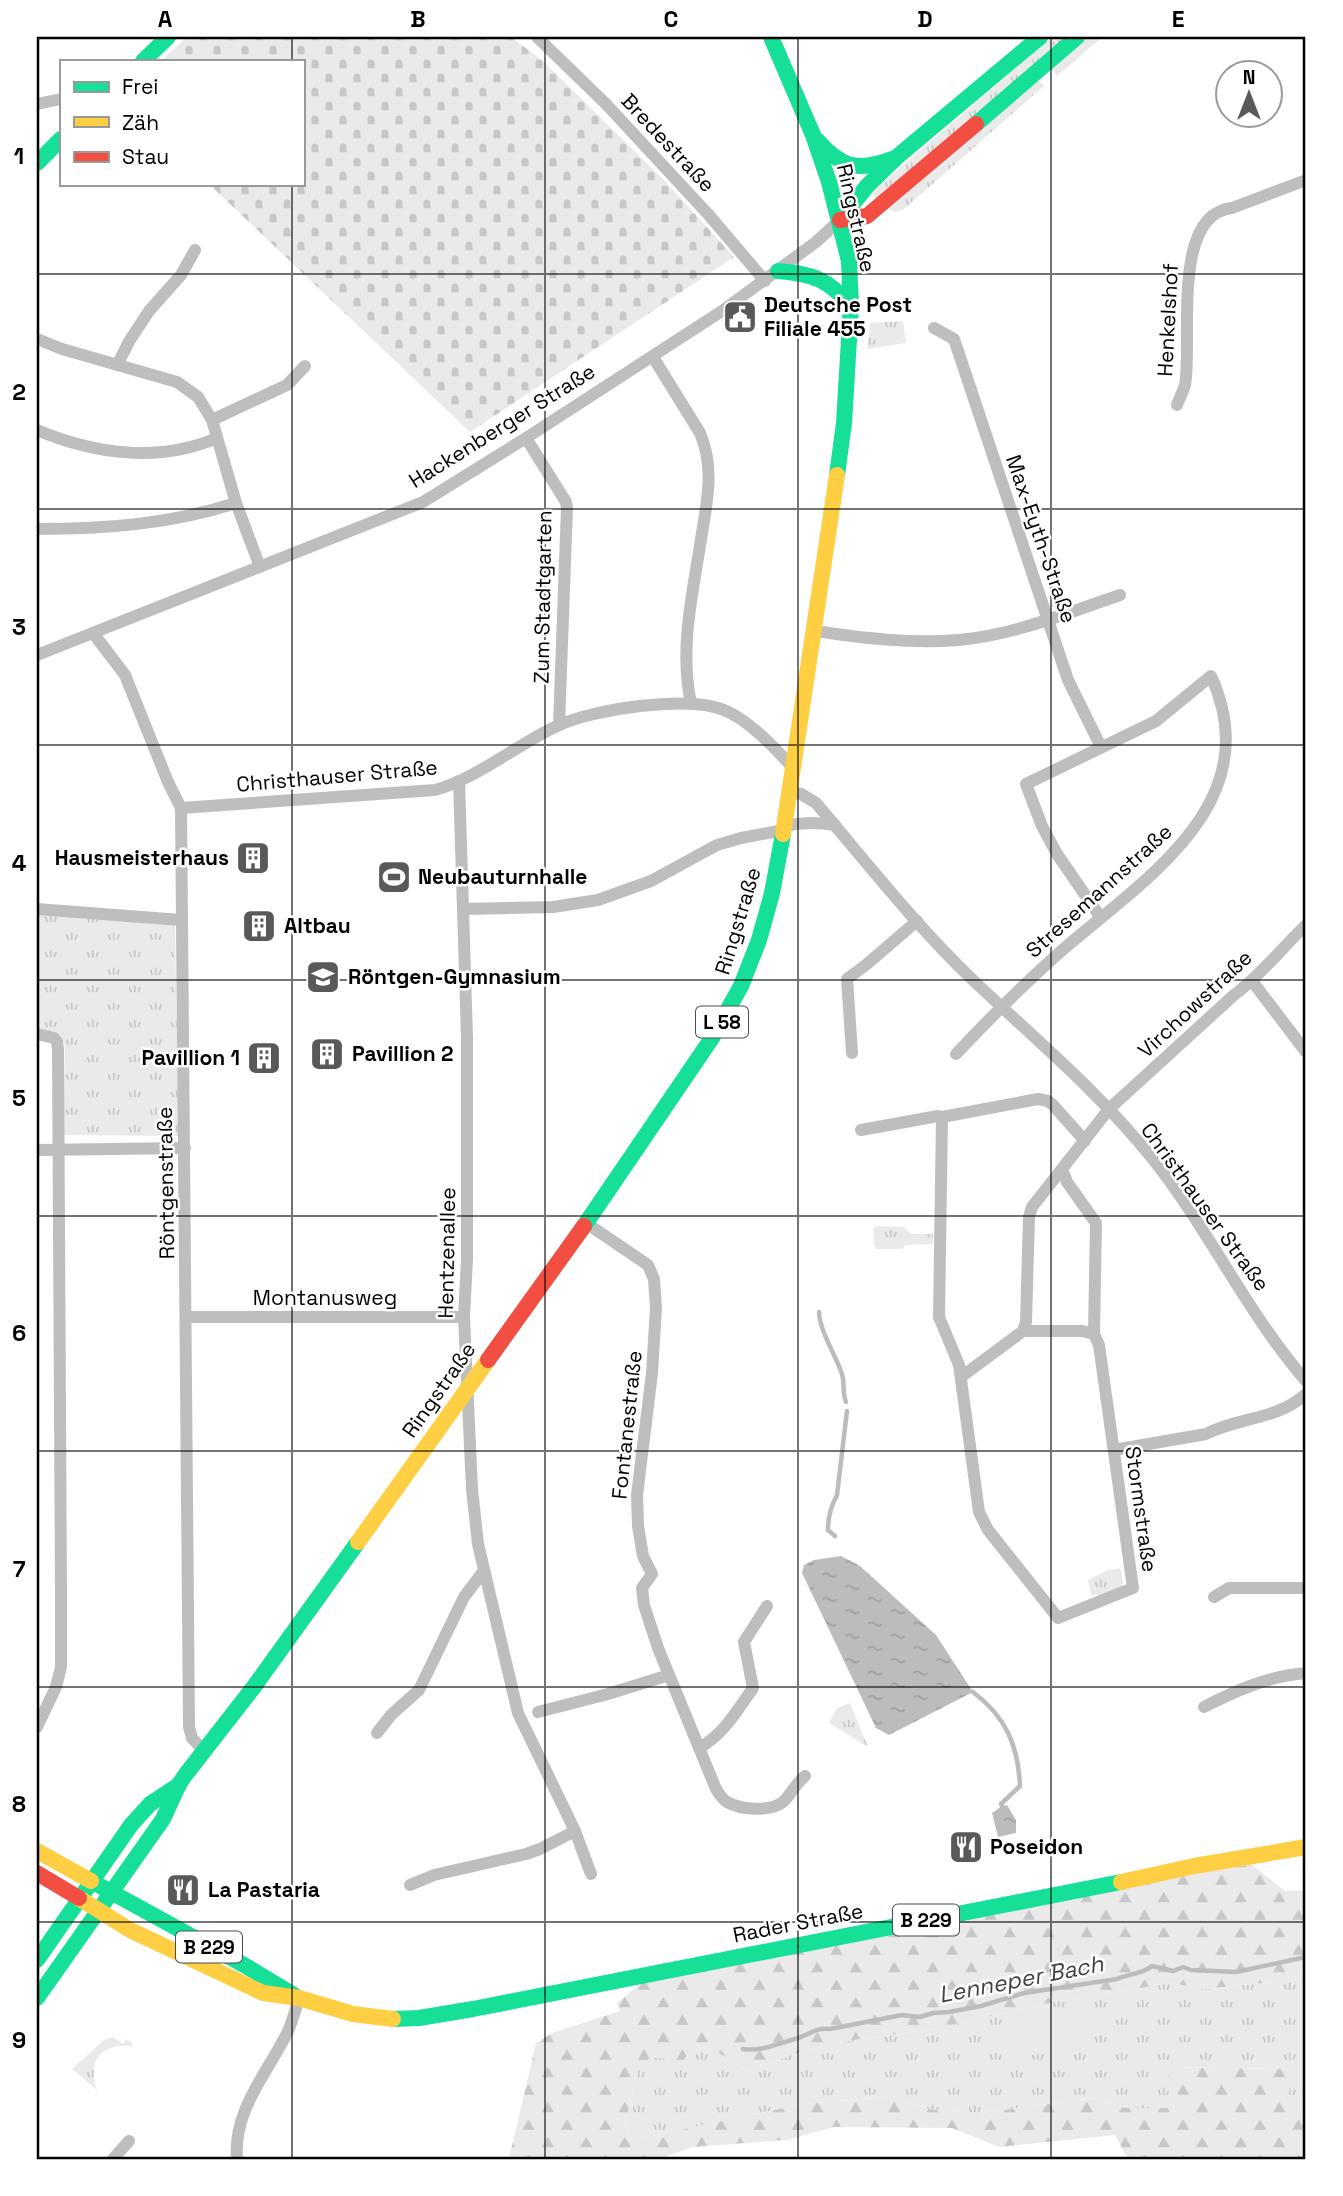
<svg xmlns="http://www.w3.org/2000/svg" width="1343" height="2196" font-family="'Space Grotesk',sans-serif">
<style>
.grass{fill:url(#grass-tufts)}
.forest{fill:url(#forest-firs)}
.cemetery{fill:url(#cemetery-stones)}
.pitch{fill:#eaeaea}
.water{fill:url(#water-ripples)}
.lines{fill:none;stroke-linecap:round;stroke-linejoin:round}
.stream{stroke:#bcbcbc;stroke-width:4.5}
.street{stroke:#bebebe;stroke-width:12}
.fast{stroke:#16e098;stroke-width:16}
.slow{stroke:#ffcf43;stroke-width:16}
.jam{stroke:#f24e42;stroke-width:16}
.grid{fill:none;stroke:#000;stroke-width:2;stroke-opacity:0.55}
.labels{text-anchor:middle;stroke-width:5;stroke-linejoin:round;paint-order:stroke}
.shield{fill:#fff;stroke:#4c4c4c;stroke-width:2}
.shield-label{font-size:19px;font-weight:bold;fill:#000}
.street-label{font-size:21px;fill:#000;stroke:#fff}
.poi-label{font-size:21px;font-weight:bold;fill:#000;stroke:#fff;text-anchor:start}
.water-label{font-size:23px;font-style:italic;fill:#404040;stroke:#fff}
.neatline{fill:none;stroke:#000;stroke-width:2.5}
.grid-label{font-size:23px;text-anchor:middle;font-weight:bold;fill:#000}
</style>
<defs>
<pattern id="grass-tufts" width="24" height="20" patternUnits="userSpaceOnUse" patternTransform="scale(1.75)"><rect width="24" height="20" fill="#eaeaea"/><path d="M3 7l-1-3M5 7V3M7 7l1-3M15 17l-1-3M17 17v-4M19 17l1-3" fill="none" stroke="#c7c7c7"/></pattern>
<pattern id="forest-firs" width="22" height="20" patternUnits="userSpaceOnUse" patternTransform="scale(1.75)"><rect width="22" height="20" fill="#eaeaea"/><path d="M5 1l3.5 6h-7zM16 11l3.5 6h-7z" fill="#c7c7c7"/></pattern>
<pattern id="cemetery-stones" width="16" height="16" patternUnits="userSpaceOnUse" patternTransform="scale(1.75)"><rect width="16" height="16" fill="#eaeaea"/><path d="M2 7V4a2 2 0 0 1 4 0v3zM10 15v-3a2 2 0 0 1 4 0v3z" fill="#c7c7c7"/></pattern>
<pattern id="water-ripples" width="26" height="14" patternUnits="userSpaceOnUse" patternTransform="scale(1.75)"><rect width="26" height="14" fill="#bcbcbc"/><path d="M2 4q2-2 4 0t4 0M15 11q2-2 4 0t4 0" fill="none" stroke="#a0a0a0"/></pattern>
</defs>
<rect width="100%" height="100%" fill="#fff"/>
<!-- grass -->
<g class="grass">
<path d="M1052,37H1067L877,201L871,193Z"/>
<path d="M1087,37H1102L1057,76L1051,68Z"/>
<path d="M1038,80L1044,86L903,210L895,212L889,209Z"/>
<path d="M903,321L906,343L867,349L870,323Z"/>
<path d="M37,914L175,925L179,1136L63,1135L65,1045C58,1032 51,1031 37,1030Z"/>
<path d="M876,1226L904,1227L911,1234H933V1244L905,1245L903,1249H876L874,1244L873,1229Z"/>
<path d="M1119,1569L1121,1570L1123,1584L1121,1587L1100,1595H1091L1088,1580L1108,1570Z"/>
<path d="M850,1703L868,1747L829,1723L837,1708Z"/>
<path d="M1306,1975V2096L1288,2095L1291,2069L1169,2067V2108H1125L1094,2098L979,2113L933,2110L886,2097L803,2104L628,2141L626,2120L638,2069L651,2057L670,2059L694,2045L709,2047L748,2071L797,2053L847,2041L932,2029L1054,2002L1171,1983L1204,1989L1273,1982Z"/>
<path d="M113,2037L123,2044L126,2039L133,2044L132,2046C101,2043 87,2061 97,2090L72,2069L104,2040Z"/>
</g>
<!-- forest -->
<path class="forest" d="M1250,1863L1285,1891L1306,1890V1975L1273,1982L1204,1989L1171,1983L1054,2002L932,2029L847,2041L797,2053L748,2071L709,2047L694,2045L680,2065L670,2059L651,2057L638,2069L626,2120L628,2141L803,2104L886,2097L933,2110L979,2113L1094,2098L1125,2108H1168L1169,2067L1292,2069L1289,2095L1306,2096V2159H1128L1115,2135L999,2147L952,2128L834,2127L787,2140L693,2147L659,2159H509L536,2043L552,2033L620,2011L617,2003L641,1983Z"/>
<!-- cemetery -->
<path class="cemetery" d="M187,37H511L543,61L665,181L734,257L470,432L209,184H303V61H161Z"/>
<!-- pitch -->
<path class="pitch" d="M1085,2006L1090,2046L1012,2058L1006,2018Z"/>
<!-- water -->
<g class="water">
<path d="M841,1556L860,1566L936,1635L973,1692L889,1735L876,1728L802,1573L804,1565L814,1560Z"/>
<path d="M1007,1805L1016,1820V1833L998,1837L992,1813L1002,1806Z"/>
</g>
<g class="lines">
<!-- stream -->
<g class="stream">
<path d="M819,1312C819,1329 836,1356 842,1374C845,1384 842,1393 846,1402"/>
<path d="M835,1536L828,1530C828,1518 831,1506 837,1495L847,1411"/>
<path d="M973,1692C1006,1717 1018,1745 1020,1786L1001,1804L1002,1806"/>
<path d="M743,2049C760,2052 781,2043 798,2038C810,2034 817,2027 830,2029L902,2015L920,2017L933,2013L949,2012L981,2006L1024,1993L1117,1979C1128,1974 1143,1974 1152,1966L1173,1971L1183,1967L1191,1970L1236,1972L1306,1957"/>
</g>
<!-- street -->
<g class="street">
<path d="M537,37L606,104L708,214L765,281"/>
<path d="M37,104L61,99"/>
<path d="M934,328L954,339L1068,680L1101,747"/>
<path d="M37,339L62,349L177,382L198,397L212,420L236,503L260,567"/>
<path d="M653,357L700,433C715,468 707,502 701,539C693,593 679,648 691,703"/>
<path d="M117,365L130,340L149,311L181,275L195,250"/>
<path d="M1177,405C1179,399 1183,392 1185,385C1193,344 1170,214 1232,208L1306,180"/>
<path d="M212,420L287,385L305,366"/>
<path d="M37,430C94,454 159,463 217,438"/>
<path d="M526,438L566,502L567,508L559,725"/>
<path d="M37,529C105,529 171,524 236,503"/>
<path d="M815,631C863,638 910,644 959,640C1014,635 1067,613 1120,595"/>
<path d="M93,633L125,675L168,782L181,808L189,1727L192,1738L204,1751"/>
<path d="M37,655L423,502L526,438L722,311L816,242L840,220"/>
<path d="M459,781L467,1038V1259L464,1317L472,1489L478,1544L518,1713L575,1831L591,1874"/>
<path d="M789,792L801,794L816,803C867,863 917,927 975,982C1035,1039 1100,1093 1152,1158C1208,1228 1247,1313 1306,1381"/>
<path d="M181,808L435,790C476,779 518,744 557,726C592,709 688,695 724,710C749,720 775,748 793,768"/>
<path d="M785,826C803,822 817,822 835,825"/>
<path d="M37,909L181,920"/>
<path d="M463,909L553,907L598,900L651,881L717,845L741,838L784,830"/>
<path d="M1252,981L1306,1052"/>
<path d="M37,1034L54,1038L57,1042L58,1049L61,1592V1667L56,1687L37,1727"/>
<path d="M852,1053L847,979L867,964L917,921"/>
<path d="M956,1054C989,1019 1023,985 1059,953C1141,881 1270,805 1211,676L1156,721L1026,784L1042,826L1057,854L1101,918"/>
<path d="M861,1130L938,1116L942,1117"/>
<path d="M37,1150L185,1148"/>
<path d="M1062,1169L1067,1182L1096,1223L1094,1334"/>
<path d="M586,1223L648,1265L654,1279L656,1308L652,1373L637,1495L638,1526L643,1556L652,1574L642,1588L644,1605L658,1648L716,1789C719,1794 722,1799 727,1802C741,1810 770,1812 783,1802C790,1796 796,1783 805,1776"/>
<path d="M186,1317H464"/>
<path d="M1023,1331L1026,1322L1029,1217L1032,1207L1109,1109L1234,995C1261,975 1282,948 1306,925"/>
<path d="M961,1377L1023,1331H1083L1094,1334L1099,1345L1133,1588L1058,1618L988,1530L979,1512L959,1365L939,1317L942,1117L1038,1099L1048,1101L1053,1105L1085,1141"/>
<path d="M1114,1450L1206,1434C1239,1417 1277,1420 1306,1394"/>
<path d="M1214,1597L1229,1588H1306"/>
<path d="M1204,1707C1237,1690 1269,1676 1306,1673"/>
<path d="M538,1712L608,1694L669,1675"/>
<path d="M377,1733L391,1715L419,1690L464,1597L483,1572"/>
<path d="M699,1748C723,1735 737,1711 753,1688L744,1642L767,1606"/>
<path d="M410,1885L434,1875L526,1854L540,1849L575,1831"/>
<path d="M113,2159L129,2141"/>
<path d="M237,2159C233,2108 269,2072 289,2029C293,2019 296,2008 299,1998"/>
</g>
<!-- fast -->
<g class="fast">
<path d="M771,37L813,135L829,182L849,261L851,306L844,423L837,475"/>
<path d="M143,61L168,37"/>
<path d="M976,124L1077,37"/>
<path d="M817,140C843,169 859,172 895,158"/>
<path d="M37,163L61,139"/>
<path d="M840,220L867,186L898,156L1040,37"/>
<path d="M778,271C813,274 828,279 851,306"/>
<path d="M584,1226L712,1038L741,986L759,940L772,893L783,834"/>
<path d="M91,1881L244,1965L294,1995"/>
<path d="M37,1960L131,1825L150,1804L179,1785"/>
<path d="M37,1998L163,1819L179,1784L186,1774L253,1688L358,1542"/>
<path d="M393,2019L419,2018L473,2009L1121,1882"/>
</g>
<!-- slow -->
<g class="slow">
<path d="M783,834L837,475"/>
<path d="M358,1542L488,1360"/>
<path d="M37,1851L91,1881"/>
<path d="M1121,1882L1194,1866L1306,1847"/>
<path d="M79,1898L130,1930L263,1993L299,1998L353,2014L393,2019"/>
</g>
<!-- jam -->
<g class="jam">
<path d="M840,220L867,216L976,124"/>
<path d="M488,1360L584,1226"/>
<path d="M37,1873L79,1898"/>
</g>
</g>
<!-- grid -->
<path class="grid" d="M292,37V61M545,37V2159M798,37V2159M1051,37V2159M292,184V2159M37,274H1306M37,509H1306M37,745H1306M37,980H1306M37,1216H1306M37,1451H1306M37,1687H1306M37,1922H1306"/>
<!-- icons -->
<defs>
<g id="civic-square" transform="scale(1.75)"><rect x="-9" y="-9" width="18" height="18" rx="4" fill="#595959" stroke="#fff"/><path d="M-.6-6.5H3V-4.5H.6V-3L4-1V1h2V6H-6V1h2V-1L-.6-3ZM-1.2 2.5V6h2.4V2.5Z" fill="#fff"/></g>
<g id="building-square" transform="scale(1.75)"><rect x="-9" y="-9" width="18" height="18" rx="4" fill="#595959" stroke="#fff"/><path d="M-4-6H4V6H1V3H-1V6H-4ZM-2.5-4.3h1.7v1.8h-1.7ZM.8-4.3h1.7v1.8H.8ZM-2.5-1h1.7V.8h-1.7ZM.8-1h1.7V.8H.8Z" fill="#fff"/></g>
<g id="stadium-square" transform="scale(1.75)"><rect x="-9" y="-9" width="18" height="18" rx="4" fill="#595959" stroke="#fff"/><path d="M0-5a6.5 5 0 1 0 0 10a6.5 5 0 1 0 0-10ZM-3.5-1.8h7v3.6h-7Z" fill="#fff"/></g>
<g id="school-square" transform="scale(1.75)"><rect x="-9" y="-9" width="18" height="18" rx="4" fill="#595959" stroke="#fff"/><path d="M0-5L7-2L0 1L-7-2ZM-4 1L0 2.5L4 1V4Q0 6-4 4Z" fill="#fff"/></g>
<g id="restaurant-square" transform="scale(1.75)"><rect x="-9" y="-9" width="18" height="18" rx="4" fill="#595959" stroke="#fff"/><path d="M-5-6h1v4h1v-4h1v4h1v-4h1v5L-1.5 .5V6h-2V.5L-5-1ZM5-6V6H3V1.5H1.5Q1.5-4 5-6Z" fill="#fff"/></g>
</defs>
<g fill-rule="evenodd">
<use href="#civic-square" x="740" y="317"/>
<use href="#building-square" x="253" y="858"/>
<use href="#stadium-square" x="394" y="877"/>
<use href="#building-square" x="259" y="926"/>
<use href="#school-square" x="323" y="977"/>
<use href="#building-square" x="327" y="1054"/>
<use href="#building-square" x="264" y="1058"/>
<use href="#restaurant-square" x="966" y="1847"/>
<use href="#restaurant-square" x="183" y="1890"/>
</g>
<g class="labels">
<!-- shield labels -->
<g class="shield">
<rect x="696" y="1006.5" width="52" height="31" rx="5"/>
<rect x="893" y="1904.5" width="66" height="31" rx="5"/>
<rect x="176" y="1931.5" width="66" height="31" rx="5"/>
</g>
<g class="shield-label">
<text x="722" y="1029">L 58</text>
<text x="926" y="1927">B 229</text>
<text x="209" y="1954">B 229</text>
</g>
<!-- street labels -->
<g class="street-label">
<text transform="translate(668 143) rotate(47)" y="7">Bredestraße</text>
<text transform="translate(856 218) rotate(77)" y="7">Ringstraße</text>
<text transform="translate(1168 320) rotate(-87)" y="7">Henkelshof</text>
<text transform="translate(502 426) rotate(-32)" y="7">Hackenberger Straße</text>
<text transform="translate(1041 539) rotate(71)" y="7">Max-Eyth-Straße</text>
<text transform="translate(543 597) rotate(-89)" y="7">Zum Stadtgarten</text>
<text transform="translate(337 776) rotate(-5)" y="7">Christhauser Straße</text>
<text transform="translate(1099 891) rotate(-42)" y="7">Stresemannstraße</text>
<text transform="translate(738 921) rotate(-73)" y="7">Ringstraße</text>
<text transform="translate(1195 1004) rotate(-43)" y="7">Virchowstraße</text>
<text transform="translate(166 1183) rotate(-91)" y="7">Röntgenstraße</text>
<text transform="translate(1205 1207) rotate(54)" y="7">Christhauser Straße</text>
<text transform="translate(447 1253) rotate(-89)" y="7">Hentzenallee</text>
<text x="325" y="1305">Montanusweg</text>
<text transform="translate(439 1390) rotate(-55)" y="7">Ringstraße</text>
<text transform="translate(627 1425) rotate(-84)" y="7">Fontanestraße</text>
<text transform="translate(1141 1509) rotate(82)" y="7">Stormstraße</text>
<text transform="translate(798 1923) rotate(-11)" y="7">Rader Straße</text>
</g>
<!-- poi labels -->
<g class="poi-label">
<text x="764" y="312">Deutsche Post<tspan x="764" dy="24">Filiale 455</tspan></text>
<text x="229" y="865" text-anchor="end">Hausmeisterhaus</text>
<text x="418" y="884">Neubauturnhalle</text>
<text x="284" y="933">Altbau</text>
<text x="348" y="984">Röntgen-Gymnasium</text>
<text x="352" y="1061">Pavillion 2</text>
<text x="240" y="1065" text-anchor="end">Pavillion 1</text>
<text x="990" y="1854">Poseidon</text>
<text x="208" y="1897">La Pastaria</text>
</g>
<!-- water labels -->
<g class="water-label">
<text transform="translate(1021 1979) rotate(-11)" y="8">Lenneper Bach</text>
</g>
</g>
<!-- border -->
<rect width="1343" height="2196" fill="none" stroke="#ffffff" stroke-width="77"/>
<!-- legend -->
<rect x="60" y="60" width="245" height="126" fill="#ffffff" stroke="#999999" stroke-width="2"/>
<rect x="74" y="82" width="35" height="10" fill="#16e098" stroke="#999999" stroke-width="2"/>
<text x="122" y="94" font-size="21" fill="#000000">Frei</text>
<rect x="74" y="117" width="35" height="10" fill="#ffcf43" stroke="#999999" stroke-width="2"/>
<text x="122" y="130" font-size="21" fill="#000000">Zäh</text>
<rect x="74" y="152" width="35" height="10" fill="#f24e42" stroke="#999999" stroke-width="2"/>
<text x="122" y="164" font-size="21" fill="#000000">Stau</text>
<!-- north arrow -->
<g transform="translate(1249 94)"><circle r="33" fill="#ffffff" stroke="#999999" stroke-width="2"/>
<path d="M0-5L12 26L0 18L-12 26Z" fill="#595959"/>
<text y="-10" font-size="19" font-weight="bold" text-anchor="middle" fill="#000000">N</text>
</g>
<rect x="38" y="38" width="1266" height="2120" class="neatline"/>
<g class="grid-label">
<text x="165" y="27">A</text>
<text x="418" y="27">B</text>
<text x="671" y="27">C</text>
<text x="925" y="27">D</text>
<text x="1178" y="27">E</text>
<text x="19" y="164">1</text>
<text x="19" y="400">2</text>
<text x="19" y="635">3</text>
<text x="19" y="871">4</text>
<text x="19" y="1106">5</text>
<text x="19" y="1341">6</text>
<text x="19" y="1577">7</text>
<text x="19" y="1812">8</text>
<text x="19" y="2048">9</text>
</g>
</svg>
